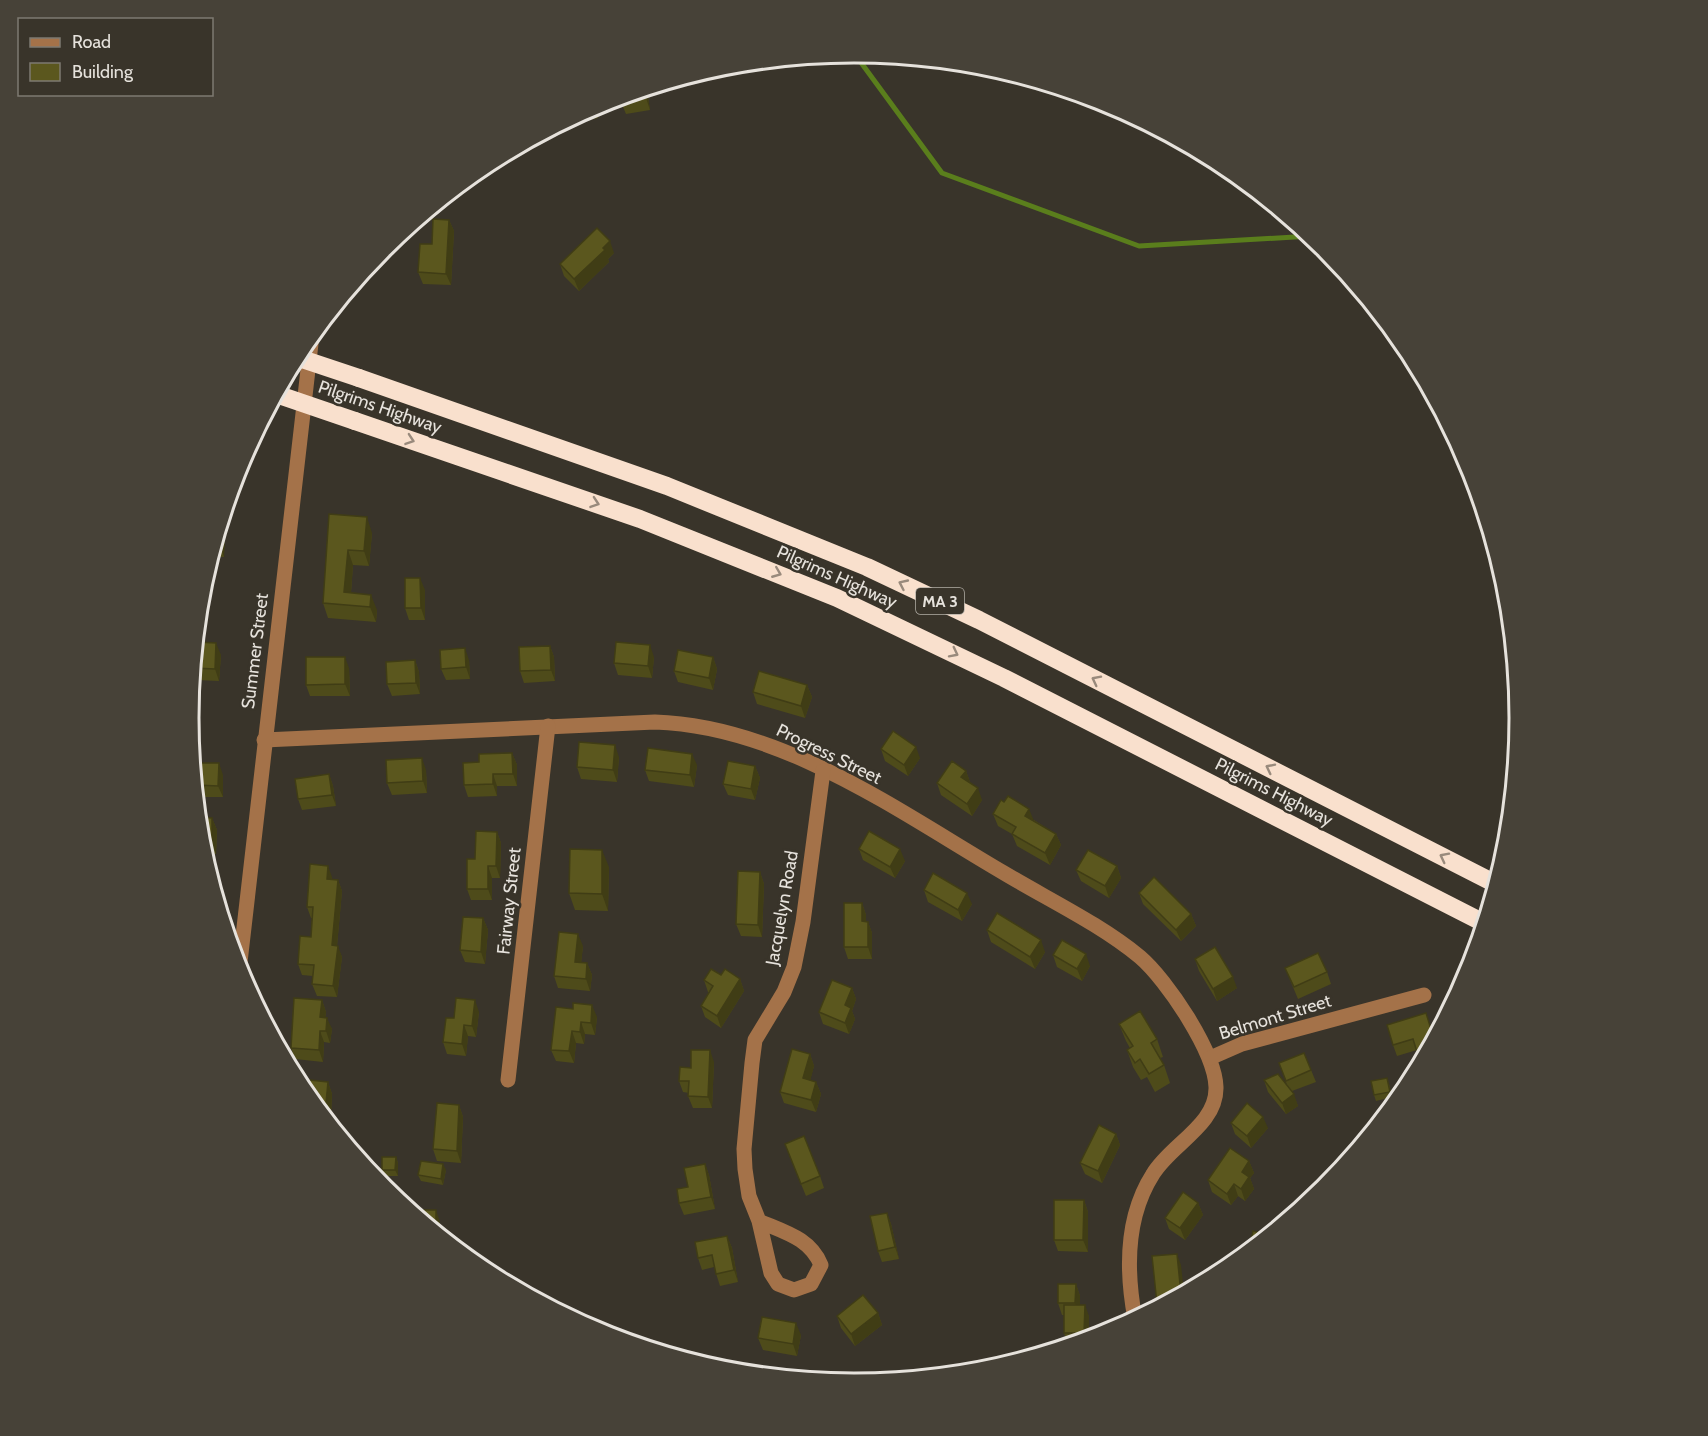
<svg xmlns="http://www.w3.org/2000/svg" width="1708" height="1436" font-family="Cabin,sans-serif">
<style>
.lines{fill:none;stroke-linecap:round;stroke-linejoin:round}
.stream{stroke:#5a7e1c;stroke-width:5}
.minor{stroke:#a47249;stroke-width:15}
.highway{stroke:#f9e0cd;stroke-width:18}
.highway-bridge{stroke:#f9e0cd;stroke-width:18}
.wall{fill:#4e4b1a}
.shaded-wall{fill:#403d15}
.building{fill:#5b571e;stroke:#403d15;stroke-width:1.5}
.oneway{stroke:#998a7c}
.labels{text-anchor:middle;stroke-width:5;stroke-linejoin:round;paint-order:stroke}
.shield{fill:#39342a;stroke:#b2aea7;stroke-width:1.5}
.shield-label{font-size:16px;font-weight:bold;fill:#e6e2dc}
.street-label{font-size:18px;fill:#e6e2dc;stroke:#39342a}
.rim{fill:none;stroke:#e6e2dc;stroke-width:3}
</style>
<rect width="100%" height="100%" fill="#39342a"/>
<g class="lines">
<!-- stream -->
<path class="stream" d="M854,53L942,173L1139,246L1311,236"/>
<!-- minor -->
<g class="minor">
<path d="M264,740L655,722C782,726 898,811 1004,873C1049,900 1100,924 1140,957C1167,980 1215,1052 1216,1087C1217,1125 1171,1144 1153,1174C1126,1216 1126,1271 1135,1319"/>
<path d="M239,971L312,335"/>
<path d="M1210,1058L1242,1044L1424,995"/>
<path d="M508,1080L548,726"/>
<path d="M759,1221C784,1232 810,1238 821,1265L811,1284L794,1290L778,1284L771,1273L759,1221L749,1196L745,1169L744,1149L752,1063L755,1040L784,992L794,967L803,922L823,771"/>
</g>
<!-- highway -->
<g class="highway">
<path d="M359,378L667,486L867,567L979,620L1496,884"/>
<path d="M355,421L640,519L837,598L1004,678L1484,923"/>
</g>
<!-- highway-bridge -->
<g class="highway-bridge">
<path d="M296,357L359,378"/>
<path d="M276,394L355,421"/>
</g>
</g>
<!-- wall -->
<g class="wall">
<path d="M648,97L650,110L626,114L621,102Z"/>
<path d="M596,105L598,118L578,122L575,116Z"/>
<path d="M449,220L454,231L451,285L423,284L418,272L432,244Z"/>
<path d="M614,253L608,259L609,262L579,291L564,276L560,264Z"/>
<path d="M329,514L372,533L369,566L353,565L351,593L377,610L376,622L328,618L323,603Z"/>
<path d="M222,520L225,528L224,557L211,556Z"/>
<path d="M425,590V620H409L405,608Z"/>
<path d="M196,642L221,655L219,681L197,680L193,669Z"/>
<path d="M550,646L554,657L555,681L524,683L520,671Z"/>
<path d="M654,657L652,678L618,675L614,663Z"/>
<path d="M713,657L717,669L713,690L678,682L674,671Z"/>
<path d="M415,660L419,672L420,694L392,696L387,684Z"/>
<path d="M469,660L470,679L446,680L441,669Z"/>
<path d="M349,668L350,696H310L306,685Z"/>
<path d="M807,685L812,697L805,718L757,704L753,692Z"/>
<path d="M881,749L920,758L908,776L885,761Z"/>
<path d="M512,753L517,765V786H497V796L468,797L464,785L479,762Z"/>
<path d="M619,757L617,782L581,779L577,767Z"/>
<path d="M697,765L694,787L649,781L645,770Z"/>
<path d="M755,766L760,778L755,800L728,795L723,784Z"/>
<path d="M426,770L427,793L392,795L387,783Z"/>
<path d="M966,771L970,782L982,800L972,816L941,795L937,783Z"/>
<path d="M329,774L333,786L336,806L302,810L298,799Z"/>
<path d="M223,775V797H202L197,785Z"/>
<path d="M993,814L1034,820L1056,834L1061,845L1050,865L1017,846L1012,834L998,826Z"/>
<path d="M198,817L212,818L217,830L216,854H203L201,848Z"/>
<path d="M497,832L501,843L500,878H492V900H471L467,889L475,859Z"/>
<path d="M859,849L905,861L895,878L863,860Z"/>
<path d="M1117,866L1121,878L1109,898L1081,881L1076,870Z"/>
<path d="M609,867L608,911L575,910L569,893Z"/>
<path d="M760,872L764,884L762,937L741,936L736,924Z"/>
<path d="M332,877V879L338,880L342,891L337,946L342,957L337,997L317,996L312,984L313,976L302,975L298,964L311,937L312,918H311L307,907Z"/>
<path d="M924,890L972,904L962,921L928,902Z"/>
<path d="M1139,893L1191,914L1196,926L1181,941L1143,904Z"/>
<path d="M862,903L866,915V922H868L872,933V959H848L844,947Z"/>
<path d="M483,918L488,930L485,964L465,962L460,950Z"/>
<path d="M987,930L1045,952L1035,969L991,942Z"/>
<path d="M583,946L581,963H587L592,975L590,991L558,988L554,976Z"/>
<path d="M1053,955L1090,966L1082,981L1057,967Z"/>
<path d="M1195,959L1237,988L1217,1001L1199,971Z"/>
<path d="M1285,968L1327,972L1331,984L1298,999Z"/>
<path d="M721,975L740,979L744,991L721,1028L705,1017L701,1006L709,992H708L704,980Z"/>
<path d="M852,988L856,999L852,1011L855,1019L849,1034L823,1024L819,1012Z"/>
<path d="M322,1000L326,1012L325,1018L332,1029L330,1043L324,1042L323,1062L295,1059L291,1048Z"/>
<path d="M556,1007L597,1017L595,1035L585,1034L584,1044L576,1043L574,1063L556,1061L551,1050Z"/>
<path d="M479,1012L476,1037L468,1036L466,1056L447,1054L443,1042L454,1018Z"/>
<path d="M1119,1024L1157,1039L1163,1057L1160,1058L1164,1065L1170,1083L1155,1092L1147,1077L1141,1080L1133,1067L1127,1050L1130,1048L1126,1041Z"/>
<path d="M1430,1025L1434,1038L1421,1062L1417,1050L1397,1056L1393,1045Z"/>
<path d="M1304,1053L1316,1082L1292,1091L1298,1106L1286,1114L1268,1092L1264,1080L1287,1085L1279,1063Z"/>
<path d="M810,1054L814,1066L810,1080L816,1082L821,1094L816,1112L784,1103L780,1092Z"/>
<path d="M714,1062L712,1108H693L688,1096L689,1093L683,1092L679,1081L691,1068Z"/>
<path d="M328,1082L332,1094L331,1115H324L309,1096Z"/>
<path d="M1389,1084L1392,1097L1376,1101L1374,1095Z"/>
<path d="M459,1105L463,1117L461,1163L437,1161L433,1149Z"/>
<path d="M1231,1123L1268,1128L1251,1148L1235,1134Z"/>
<path d="M1116,1134L1120,1145L1102,1183L1085,1174L1080,1163Z"/>
<path d="M789,1155L820,1176L824,1188L806,1196Z"/>
<path d="M396,1157L398,1163V1176H384L382,1170Z"/>
<path d="M1249,1161L1254,1173L1250,1178L1254,1189L1245,1201L1238,1196L1231,1205L1212,1192L1208,1180Z"/>
<path d="M705,1164L709,1175L715,1209L684,1215L679,1203L688,1187Z"/>
<path d="M446,1170L443,1185L421,1181L418,1175Z"/>
<path d="M1084,1200L1088,1212V1252L1058,1251L1054,1240Z"/>
<path d="M1198,1203L1203,1215L1185,1240L1169,1229L1165,1218Z"/>
<path d="M887,1213L891,1224L899,1259L882,1262L878,1251Z"/>
<path d="M727,1236L732,1248L738,1282L720,1286L714,1267L702,1270L698,1258Z"/>
<path d="M1076,1284L1080,1296V1305L1089,1316V1339L1068,1345L1064,1333V1315H1062L1058,1303Z"/>
<path d="M878,1313L882,1325L855,1346L841,1328L837,1316Z"/>
<path d="M801,1335L797,1356L763,1350L758,1338Z"/>
</g>
<!-- shaded-wall -->
<g class="shaded-wall">
<path d="M645,89L648,97L650,110L646,98Z"/>
<path d="M596,105L598,118L594,106Z"/>
<path d="M449,220L454,231L451,285L446,274Z"/>
<path d="M610,241L614,253L608,259L609,262L579,291L574,279Z"/>
<path d="M367,517L372,533L369,566L364,551Z"/>
<path d="M222,520L225,528L224,557L220,545L221,524Z"/>
<path d="M348,550L353,565L350,605L344,592Z"/>
<path d="M420,578L425,590V620L421,608Z"/>
<path d="M371,595L377,610L376,622L370,607Z"/>
<path d="M216,643L221,655L219,681L215,669Z"/>
<path d="M650,645L654,657L652,678L648,666Z"/>
<path d="M550,646L554,657L555,681L551,670Z"/>
<path d="M465,648L469,660L470,679L466,667Z"/>
<path d="M345,657L349,668L350,696L345,684Z"/>
<path d="M713,657L717,669L713,690L709,678Z"/>
<path d="M415,660L419,672L420,694L416,683Z"/>
<path d="M807,685L812,697L805,718L801,706Z"/>
<path d="M615,745L619,757L617,782L613,770Z"/>
<path d="M916,747L920,758L908,776L904,765Z"/>
<path d="M512,753L517,765V786L513,774Z"/>
<path d="M692,754L697,765L694,787L690,775Z"/>
<path d="M422,758L426,770L427,793L423,781Z"/>
<path d="M219,763L223,775V797L218,786Z"/>
<path d="M755,766L760,778L755,800L751,789Z"/>
<path d="M966,771L970,782L961,777Z"/>
<path d="M329,774L333,786L336,806L332,795Z"/>
<path d="M493,774L497,786V796L493,784Z"/>
<path d="M978,788L982,800L972,816L967,804Z"/>
<path d="M1029,809L1034,821L1025,816Z"/>
<path d="M212,818L217,830L216,854L212,843Z"/>
<path d="M497,832L501,843L500,878L496,866Z"/>
<path d="M1056,834L1061,845L1050,865L1045,853Z"/>
<path d="M900,849L905,861L895,878L890,867Z"/>
<path d="M602,850L609,867L608,911L602,894Z"/>
<path d="M328,866L332,877L331,890L327,879Z"/>
<path d="M488,866L492,878V900L488,889Z"/>
<path d="M1117,866L1121,878L1109,898L1105,886Z"/>
<path d="M760,872L764,884L762,937L758,925Z"/>
<path d="M338,880L342,891L336,957L332,945Z"/>
<path d="M967,893L972,904L962,921L958,910Z"/>
<path d="M862,903L866,915V933L862,921Z"/>
<path d="M1191,914L1196,926L1181,941L1176,930Z"/>
<path d="M483,918L488,930L485,964L481,952Z"/>
<path d="M868,922L872,933V959L868,947Z"/>
<path d="M578,934L583,946L580,974L575,962Z"/>
<path d="M1041,940L1045,952L1035,969L1030,957Z"/>
<path d="M338,946L342,957L337,997L333,986Z"/>
<path d="M1086,954L1090,966L1082,981L1077,969Z"/>
<path d="M587,963L592,975L590,991L586,979Z"/>
<path d="M1233,977L1237,988L1217,1001L1213,989Z"/>
<path d="M740,979L744,991L721,1028L717,1016Z"/>
<path d="M852,988L856,999L852,1011L855,1019L849,1034L845,1023V1005Z"/>
<path d="M322,1000L326,1012L324,1029L320,1017Z"/>
<path d="M475,1000L479,1012L476,1037L472,1026Z"/>
<path d="M592,1005L597,1017L595,1035L591,1023Z"/>
<path d="M327,1018L332,1029L330,1043L326,1031Z"/>
<path d="M581,1022L585,1034L584,1044L580,1032Z"/>
<path d="M464,1025L468,1036L466,1056L462,1044Z"/>
<path d="M320,1031L324,1042L323,1062L319,1050Z"/>
<path d="M572,1031L576,1043L574,1063L569,1051Z"/>
<path d="M710,1050L714,1062L712,1108L708,1097Z"/>
<path d="M810,1054L814,1066L808,1090L803,1078Z"/>
<path d="M328,1082L332,1094L331,1115L326,1103Z"/>
<path d="M816,1082L821,1094L816,1112L811,1100Z"/>
<path d="M1294,1094L1298,1106L1286,1114L1282,1103Z"/>
<path d="M320,1103L324,1115V1117L320,1111Z"/>
<path d="M459,1105L463,1117L461,1163L457,1151Z"/>
<path d="M1263,1117L1268,1128L1251,1148L1247,1136Z"/>
<path d="M1116,1134L1120,1145L1102,1183L1098,1171Z"/>
<path d="M396,1157L398,1163V1176L395,1170Z"/>
<path d="M1249,1161L1254,1173L1250,1178L1254,1189L1245,1201L1241,1189L1242,1172Z"/>
<path d="M443,1164L446,1170L443,1185L441,1179Z"/>
<path d="M705,1164L709,1175L715,1209L711,1197Z"/>
<path d="M1234,1184L1238,1196L1231,1205L1227,1194Z"/>
<path d="M1084,1200L1088,1212V1252L1083,1240Z"/>
<path d="M1198,1203L1203,1215L1185,1240L1180,1228Z"/>
<path d="M436,1210L440,1222V1235L436,1231Z"/>
<path d="M887,1213L891,1224L899,1259L895,1247Z"/>
<path d="M727,1236L732,1248L738,1282L734,1270Z"/>
<path d="M1177,1254L1181,1265L1184,1293L1181,1294Z"/>
<path d="M1076,1284L1080,1296V1315L1075,1303Z"/>
<path d="M1085,1305L1089,1316V1339L1087,1340L1084,1333Z"/>
<path d="M878,1313L882,1325L855,1346L851,1334Z"/>
<path d="M796,1323L801,1335L797,1356L793,1344Z"/>
</g>
<!-- building -->
<g class="building">
<path d="M645,89L646,98L621,102L620,97Z"/>
<path d="M433,219L449,220L446,274L418,272L420,244H432Z"/>
<path d="M597,228L610,241L603,248L605,250L574,279L560,264Z"/>
<path d="M329,514L367,517L364,551L348,550L344,592L371,595L370,607L323,603Z"/>
<path d="M221,524L220,545H214Z"/>
<path d="M405,578H420L421,608H405Z"/>
<path d="M196,642L216,643L215,669L193,668Z"/>
<path d="M616,642L650,645L648,666L614,663Z"/>
<path d="M550,646L551,670L520,671L519,647Z"/>
<path d="M465,648L466,667L441,669L440,650Z"/>
<path d="M678,650L713,657L709,678L674,671Z"/>
<path d="M306,657H345V684L306,685Z"/>
<path d="M415,660L416,683L387,684L386,662Z"/>
<path d="M759,671L807,685L801,706L753,692Z"/>
<path d="M893,731L916,747L904,765L881,749Z"/>
<path d="M579,742L615,745L613,770L577,767Z"/>
<path d="M648,748L692,754L690,775L645,770Z"/>
<path d="M512,753L513,774H493V784L464,785L463,763L479,762V754Z"/>
<path d="M422,758L423,781L387,783L386,760Z"/>
<path d="M728,761L755,766L751,789L723,784Z"/>
<path d="M952,761L966,771L961,777L978,788L967,804L937,783Z"/>
<path d="M198,763H219L218,786L197,785Z"/>
<path d="M329,774L332,795L298,799L295,779Z"/>
<path d="M1008,796L1029,809L1025,816L1056,834L1045,853L1012,834L1016,827L993,814L1001,800L1004,802Z"/>
<path d="M198,817L212,818V843L201,842Z"/>
<path d="M476,831L497,832L496,866H488V889H467V859H475Z"/>
<path d="M869,831L900,849L890,867L859,849Z"/>
<path d="M570,849L602,850V894L569,893Z"/>
<path d="M1088,850L1117,866L1105,886L1076,870Z"/>
<path d="M310,864L328,866L327,879L338,880L332,945L338,946L333,986L312,984L314,965L298,964L300,936L311,937L313,907H307Z"/>
<path d="M738,871L760,872L758,925L736,924Z"/>
<path d="M933,873L967,893L958,910L924,890Z"/>
<path d="M1154,877L1191,914L1176,930L1139,893Z"/>
<path d="M844,903H862V921L868,922V947H844Z"/>
<path d="M997,913L1041,940L1030,957L987,930Z"/>
<path d="M463,917L483,918L481,952L460,950Z"/>
<path d="M559,932L578,934L575,962L587,963L586,979L554,976Z"/>
<path d="M1062,940L1086,954L1077,969L1053,955Z"/>
<path d="M1215,947L1233,977L1213,989L1195,959Z"/>
<path d="M1318,953L1327,972L1294,987L1285,968Z"/>
<path d="M711,969L721,975L725,969L740,979L717,1016L701,1006L713,986L704,980Z"/>
<path d="M832,980L852,988L845,1005L851,1008L845,1023L819,1012Z"/>
<path d="M294,998L322,1000L320,1017L327,1018L326,1031H320L319,1050L291,1048Z"/>
<path d="M456,998L475,1000L472,1026L464,1025L462,1044L443,1042L446,1018H454Z"/>
<path d="M573,1003L592,1005L591,1023L581,1022L580,1032L572,1031L569,1051L551,1050L556,1007L573,1009Z"/>
<path d="M1140,1011L1157,1039L1151,1043L1164,1065L1149,1074L1140,1059L1135,1063L1127,1050L1133,1046L1119,1024Z"/>
<path d="M1426,1013L1434,1039L1428,1049L1417,1052L1413,1039L1393,1045L1387,1025Z"/>
<path d="M792,1049L810,1054L803,1078L816,1082L811,1100L780,1092Z"/>
<path d="M691,1050H710L708,1097L688,1096L689,1081H679L680,1067L691,1068Z"/>
<path d="M1304,1053L1311,1070L1286,1081L1279,1063Z"/>
<path d="M1278,1074L1294,1094L1282,1103L1264,1080Z"/>
<path d="M1387,1078L1390,1092L1374,1095L1371,1081Z"/>
<path d="M310,1080L328,1082L326,1103H320V1111L307,1096H309Z"/>
<path d="M437,1103L459,1105L457,1151L433,1149Z"/>
<path d="M1247,1103L1263,1117L1247,1136L1231,1123Z"/>
<path d="M1099,1125L1116,1134L1098,1171L1080,1163Z"/>
<path d="M804,1136L820,1176L801,1184L785,1144Z"/>
<path d="M1230,1148L1249,1161L1242,1172L1249,1177L1241,1189L1234,1184L1227,1194L1208,1180Z"/>
<path d="M382,1157H396L395,1170H382Z"/>
<path d="M421,1161L443,1164L441,1179L418,1175Z"/>
<path d="M705,1164L711,1197L679,1203L677,1189L688,1187L684,1168Z"/>
<path d="M1183,1192L1198,1203L1180,1228L1165,1218Z"/>
<path d="M1054,1200H1084L1083,1240H1054Z"/>
<path d="M413,1210H436V1231L413,1213Z"/>
<path d="M887,1213L895,1247L878,1251L870,1216Z"/>
<path d="M1253,1231L1268,1235L1255,1246L1250,1245Z"/>
<path d="M727,1236L734,1270L716,1274L712,1255L698,1258L695,1242Z"/>
<path d="M1177,1254L1181,1294L1165,1303L1157,1304L1152,1256Z"/>
<path d="M1058,1284H1076L1075,1303H1058Z"/>
<path d="M863,1295L878,1313L851,1334L837,1316Z"/>
<path d="M1064,1305H1085L1084,1333H1064Z"/>
<path d="M762,1317L796,1323L793,1344L758,1338Z"/>
</g>
<!-- one-way arrows -->
<defs><path id="oneway-chevron" d="M-2-3.5L2.5 0L-2 3.5" fill="none" stroke-width="1.6" stroke-linecap="round" stroke-linejoin="round" transform="scale(1.5)"/></defs>
<g class="oneway">
<use href="#oneway-chevron" transform="translate(410 440) rotate(19)"/>
<use href="#oneway-chevron" transform="translate(595 503) rotate(19)"/>
<use href="#oneway-chevron" transform="translate(777 573) rotate(22)"/>
<use href="#oneway-chevron" transform="translate(903 584) rotate(-155)"/>
<use href="#oneway-chevron" transform="translate(954 653) rotate(27)"/>
<use href="#oneway-chevron" transform="translate(1096 680) rotate(-153)"/>
<use href="#oneway-chevron" transform="translate(1270 768) rotate(-153)"/>
<use href="#oneway-chevron" transform="translate(1444 857) rotate(-153)"/>
</g>
<g class="labels">
<!-- shield labels -->
<rect class="shield" x="916" y="588" width="48" height="26" rx="4.5"/>
<g class="shield-label">
<text x="940" y="607">MA 3</text>
</g>
<!-- street labels -->
<g class="street-label">
<text transform="translate(380 407) rotate(19)" y="6">Pilgrims Highway</text>
<text transform="translate(837 577) rotate(24)" y="6">Pilgrims Highway</text>
<text transform="translate(255 651) rotate(-83)" y="6">Summer Street</text>
<text transform="translate(829 754) rotate(26)" y="6">Progress Street</text>
<text transform="translate(1274 792) rotate(27)" y="6">Pilgrims Highway</text>
<text transform="translate(509 901) rotate(-84)" y="6">Fairway Street</text>
<text transform="translate(782 908) rotate(-80)" y="6">Jacquelyn Road</text>
<text transform="translate(1275 1017) rotate(-17)" y="6">Belmont Street</text>
</g>
</g>
<!-- crop -->
<path d="M0 0H1708V1436H0ZM199 718a655 655 0 1 1 1310 0a655 655 0 1 1-1310 0Z" fill="#474238" fill-rule="evenodd"/>
<path class="rim" d="M199 718a655 655 0 1 1 1310 0a655 655 0 1 1-1310 0Z"/>
<!-- legend -->
<rect x="18" y="18" width="195" height="78" fill="#39342a" stroke="#7e7a71" stroke-width="1.5"/>
<rect x="30" y="38" width="30" height="9" fill="#a47249" stroke="#7e7a71" stroke-width="1.5"/>
<text x="72" y="48" font-size="18" fill="#e6e2dc">Road</text>
<rect x="30" y="63" width="30" height="18" fill="#5b571e" stroke="#7e7a71" stroke-width="1.5"/>
<text x="72" y="78" font-size="18" fill="#e6e2dc">Building</text>
</svg>
